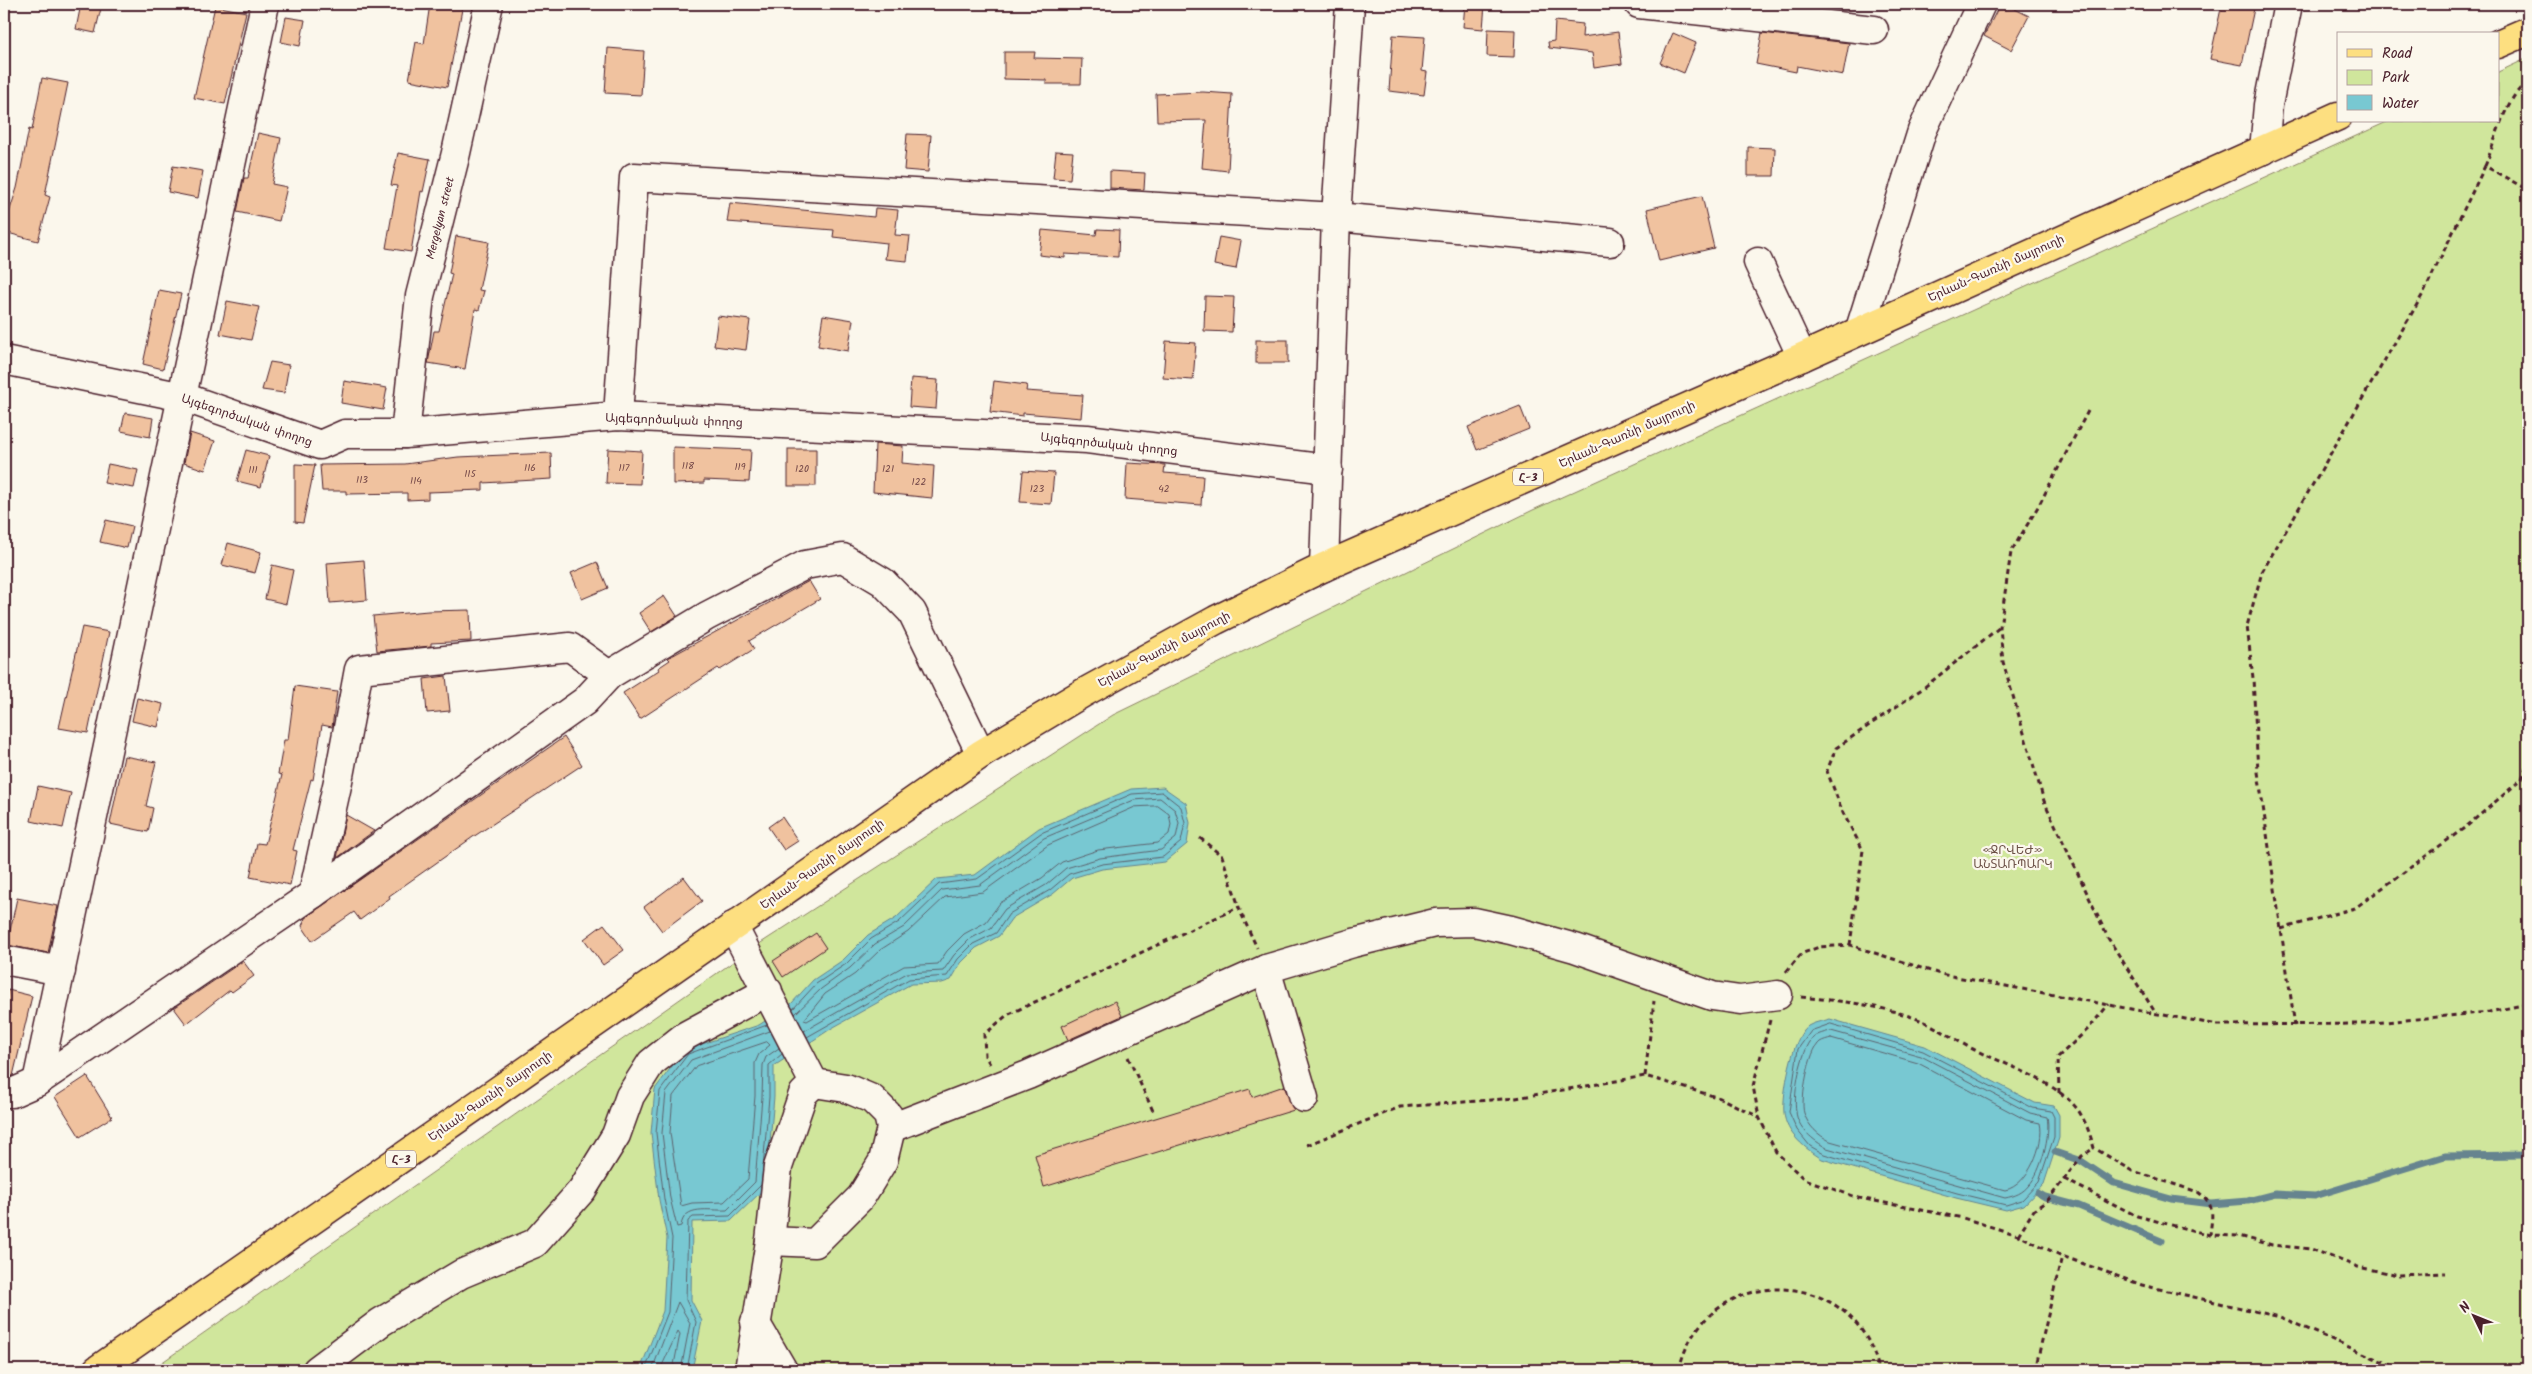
<svg xmlns="http://www.w3.org/2000/svg" width="2532" height="1374" font-family="Kalam,'Noto Sans Armenian',sans-serif">
<style>
.green{fill:#d0e69c;stroke:#8d8264}
.water{fill:#78c8d2;stroke:#66848f}
.lines{fill:none;stroke-linecap:round;stroke-linejoin:round}
.shore{stroke:#5c636e;stroke-width:1}
.stream{stroke:#66848f;stroke-width:7}
.building{fill:#f0c29f;stroke:#4a1f2b}
.minor-casing{stroke:#4a1f2b;stroke-width:31}
.major-casing{stroke:#4a1f2b;stroke-width:31}
.path{stroke:#4a1f2b;stroke-width:3;stroke-dasharray:5 4;stroke-linecap:butt}
.minor{stroke:#fbf7ec;stroke-width:28}
.major{stroke:#fddf80;stroke-width:28}
.labels{text-anchor:middle;stroke-width:4.5;stroke-linejoin:round;paint-order:stroke}
.number-label{font-size:10px;fill:#744848}
.shield{fill:#fbf7ec;stroke:#7f6065;stroke-width:1}
.shield-label{font-size:11px;font-weight:bold;fill:#4a1f2b}
.street-label{font-size:12px;fill:#4a1f2b;stroke:#fbf7ec}
.park-label{font-size:12px;fill:#6c5147;stroke:#fbf7ec}
</style>
<rect width="100%" height="100%" fill="#fbf7ec"/>
<filter id="ink" filterUnits="userSpaceOnUse"><feTurbulence type="fractalNoise" baseFrequency=".02" numOctaves="2"/><feDisplacementMap in="SourceGraphic" scale="10" xChannelSelector="R" yChannelSelector="G"/><feConvolveMatrix kernelMatrix="1 2 1 2 8 2 1 2 1" color-interpolation-filters="sRGB"/></filter>
<g filter="url(#ink)">
<!-- green -->
<path class="green" d="M2528,58V1370H151L753,948L1113,715L1533,510L2389,121H2498V72Z"/>
<!-- water -->
<g class="water">
<path d="M1163,787L1186,803L1190,823L1187,844L1165,862L1102,869L1072,878L1053,894L1012,918L999,936L976,948L961,963L951,980L942,983L911,984L832,1028L774,1066V1097L766,1187L731,1221L692,1222L691,1300L702,1321L692,1370H640L663,1311L667,1238L659,1200L651,1133L655,1089L684,1050L759,1025L791,1004L813,980L843,960L868,935L896,918L937,879L975,875L1039,828L1131,789Z"/>
<path d="M1830,1019L1925,1046L2035,1103L2054,1106L2059,1115V1138L2044,1184L2024,1205L2006,1210L1956,1198L1822,1159C1806,1149 1786,1134 1784,1113C1782,1095 1792,1037 1808,1026C1814,1022 1824,1021 1830,1019Z"/>
</g>
<g class="lines">
<!-- shore -->
<g class="shore">
<path d="M1158,806L1169,814L1171,824L1169,834L1158,843L1098,850L1062,862L1042,878L1000,903L986,922L964,934L947,951L938,964L904,966L807,1021L804,1020L825,994L855,974L880,950L908,932L945,897L983,892L1048,845L1135,807Z"/>
<path d="M793,1009L816,984L846,964L871,939L899,922L939,884L977,879L1041,833L1132,794L1162,792L1181,807L1185,823L1181,842L1163,857L1102,864L1069,874L1050,890L1009,914L996,933L973,944L958,959L947,976L909,979L807,1037"/>
<path d="M795,1014L821,989L850,968L875,944L904,927L942,890L980,885L1044,838L1134,800L1160,798L1175,810L1179,823L1176,838L1161,850L1100,858L1066,868L1046,885L1005,909L991,928L970,939L954,955L943,971L907,973L804,1031"/>
<path d="M1831,1024L1923,1051L2033,1108L2051,1111L2054,1117V1137L2039,1182L2022,1200L2006,1205L1957,1193L1824,1154L1810,1146L1797,1130L1789,1112L1798,1049L1811,1031Z"/>
<path d="M770,1031L691,1060L666,1093L662,1133L670,1198L677,1227L681,1226C684,1204 709,1211 727,1210L755,1182L762,1097L763,1065L766,1057L779,1048"/>
<path d="M1831,1031L1921,1056L2030,1113L2047,1117C2051,1133 2041,1173 2029,1185C2023,1193 2015,1196 2005,1198L1827,1148C1814,1141 1797,1128 1796,1111C1793,1093 1801,1051 1813,1038C1817,1034 1826,1032 1831,1031Z"/>
<path d="M1831,1038L1918,1063L2026,1120L2040,1123C2045,1144 2028,1186 2005,1190L1830,1141C1818,1135 1808,1126 1804,1113C1800,1101 1809,1050 1820,1042C1823,1040 1828,1039 1831,1038Z"/>
<path d="M767,1042L770,1045L759,1054L755,1063V1096L748,1179L724,1202L692,1203L681,1206L670,1133L673,1096L696,1066Z"/>
<path d="M762,1180L769,1097V1065L782,1054"/>
<path d="M645,1370L668,1312L672,1238L664,1199L656,1133L660,1091L688,1054L767,1025"/>
<path d="M652,1370L678,1302L690,1323L681,1370"/>
<path d="M660,1370L678,1331L680,1334L673,1370"/>
<path d="M687,1370L696,1322L686,1300L688,1221L693,1217L730,1216L761,1185"/>
</g>
<!-- stream -->
<g class="stream">
<path d="M2055,1152L2081,1161L2114,1183L2171,1199L2211,1204L2248,1201L2275,1194L2315,1196L2445,1156L2528,1155"/>
<path d="M2038,1193L2045,1197L2079,1206L2161,1241"/>
</g>
</g>
<!-- building -->
<g class="building">
<path d="M81,4H102L95,33L76,29Z"/>
<path d="M430,4H463L447,87L409,80L416,42L424,44Z"/>
<path d="M1465,4H1485L1483,29L1463,27Z"/>
<path d="M2000,4H2005L2029,16L2011,50L1984,36Z"/>
<path d="M2222,4H2255L2242,65L2210,59Z"/>
<path d="M215,6L246,12L225,104L194,98Z"/>
<path d="M286,17L305,20L300,46L281,42Z"/>
<path d="M1555,21L1583,24L1582,37L1618,32L1622,64L1594,68L1592,53L1549,48L1548,42L1554,41Z"/>
<path d="M1488,29L1515,30L1514,57L1487,56Z"/>
<path d="M1673,33L1696,43L1684,73L1660,63Z"/>
<path d="M1762,33L1849,43L1843,75L1797,66L1796,72L1756,64Z"/>
<path d="M1393,35L1425,37L1422,71L1427,72L1424,95L1389,91Z"/>
<path d="M608,48L644,51L641,95L605,93Z"/>
<path d="M1004,52H1035L1034,58L1082,59L1081,84H1046V80L1004,79Z"/>
<path d="M42,78L68,83L45,195L50,197L38,241L4,232V228L17,188L29,129L32,130Z"/>
<path d="M1203,92L1232,94L1228,171L1202,168L1206,120L1157,121L1156,94Z"/>
<path d="M258,133L281,138L272,184L287,187L279,221L237,212L244,178H248Z"/>
<path d="M907,134L931,135L928,172L904,170Z"/>
<path d="M1748,147L1775,148L1774,176H1748Z"/>
<path d="M1056,151L1073,152L1070,179L1053,178Z"/>
<path d="M398,153L430,159L423,192L421,191L411,252L386,248L397,186L391,185Z"/>
<path d="M173,166L203,171L198,198L168,192Z"/>
<path d="M1110,171L1145,173L1144,190L1110,188Z"/>
<path d="M1702,196L1714,248L1659,261L1647,209Z"/>
<path d="M730,203L874,217L875,208L898,210L895,235L910,236L907,261L885,259L887,243L833,237L834,230L727,222Z"/>
<path d="M1097,229L1119,230L1118,257L1065,254V258L1039,255L1042,230L1096,235Z"/>
<path d="M456,236L489,242L479,290L484,291L479,310L475,309L465,369L428,363L434,331H439L452,274L449,273Z"/>
<path d="M1219,237L1241,241L1236,269L1214,265Z"/>
<path d="M159,290L181,294L163,369L143,364Z"/>
<path d="M1205,296L1234,297L1232,332L1204,331Z"/>
<path d="M227,301L259,307L251,340L220,334Z"/>
<path d="M823,315L853,320L848,351L818,346Z"/>
<path d="M718,316L750,320L746,350L714,346Z"/>
<rect x="1256" y="340" width="32" height="23"/>
<path d="M1166,341L1196,343L1193,380L1163,378Z"/>
<path d="M270,362L289,365L284,393L262,390Z"/>
<path d="M911,378L938,380L936,409L909,407Z"/>
<path d="M344,381L387,388L383,410L341,403Z"/>
<path d="M994,381L1027,385L1026,391L1083,395L1081,418L1023,413V416L990,412Z"/>
<path d="M1520,406L1529,429L1477,450L1468,427Z"/>
<path d="M125,413L153,418L150,437L121,431Z"/>
<path d="M190,433L215,441L205,470L184,463Z"/>
<path d="M875,444L903,446L902,463L934,466L932,498L873,492Z"/>
<path d="M673,447L751,450L749,482L704,480V483L673,484Z"/>
<path d="M608,449L642,451L640,484L606,483Z"/>
<rect x="788" y="449" width="28" height="37"/>
<path d="M246,450L269,456L261,487L237,481Z"/>
<path d="M551,453L552,479L483,483V490L428,492V499L407,500V493L346,494V491H322L320,465L405,464L458,457Z"/>
<path d="M1127,463L1165,465L1164,473L1203,476L1201,505L1125,499Z"/>
<path d="M108,464L138,470L134,488L104,483Z"/>
<path d="M295,464L315,465L303,523L295,522Z"/>
<path d="M1023,471L1054,473L1051,504L1020,502Z"/>
<path d="M106,520L132,526L127,548L100,542Z"/>
<path d="M228,543L261,552L255,573L222,565Z"/>
<path d="M364,560L367,600L330,603L327,563Z"/>
<path d="M597,562L608,588L582,599L571,573Z"/>
<path d="M272,565L293,570L286,604L265,599Z"/>
<path d="M809,581L820,599L749,641L754,649L720,670L718,668L640,719L623,693L659,670L658,668L670,660L668,658Z"/>
<path d="M664,596L677,616L651,632L639,613Z"/>
<path d="M470,610L471,641L431,643V646L377,651L373,616L428,611Z"/>
<path d="M82,627L109,632L88,733L59,728Z"/>
<path d="M446,676L450,711L427,713L424,679Z"/>
<path d="M295,686L337,692L332,727L322,725L313,780L311,779L293,850L297,851L290,885L250,877L257,843L265,844L282,775L278,774L284,740H288Z"/>
<path d="M137,698L163,704L158,727L132,721Z"/>
<path d="M564,737L582,765L473,837L389,896L390,898L360,920L354,912L312,941L302,926L305,918Z"/>
<path d="M124,756L156,762L146,806L153,808L148,832L110,824Z"/>
<path d="M38,786L71,793L63,828L31,821Z"/>
<path d="M346,815L374,831L337,858Z"/>
<path d="M782,817L798,841L784,850L768,827Z"/>
<path d="M684,877L702,901L662,931L644,907Z"/>
<path d="M17,898L58,906L48,953L7,945Z"/>
<path d="M604,924L624,950L603,965L584,939Z"/>
<path d="M816,933L826,948L783,977L773,961Z"/>
<path d="M243,961L254,976L232,992L230,990L186,1024L174,1008Z"/>
<path d="M8,990L32,996L13,1076L4,1077V1009Z"/>
<path d="M1115,1001L1122,1016L1068,1040L1062,1026Z"/>
<path d="M87,1076L112,1117L80,1137L55,1097Z"/>
<path d="M1284,1086L1294,1110L1044,1187L1035,1155L1250,1089L1252,1097Z"/>
</g>
<g class="lines">
<!-- minor casing -->
<g class="minor-casing">
<g id="minor">
<path d="M1639,4L1874,30"/>
<path d="M2264,150L2268,105L2288,4"/>
<path d="M1758,262L1802,357"/>
<path d="M1860,329L1922,131L1981,4"/>
<path d="M4,360L183,397L320,445L345,434H405L618,416L1087,439L1328,469"/>
<path d="M618,416L634,177L1336,217L1610,242"/>
<path d="M405,434L420,296L456,153L489,4"/>
<path d="M1324,567L1336,217L1350,4"/>
<path d="M313,894L338,781L359,669L570,647L609,675"/>
<path d="M733,926L814,1083L803,1094L778,1167L770,1241L749,1370"/>
<path d="M4,960L61,971"/>
<path d="M1266,969L1304,1098"/>
<path d="M37,1082L265,4"/>
<path d="M4,1093H12L37,1082L313,894L585,701L609,675L707,616L805,565L843,558L883,582L912,612L981,754"/>
<path d="M891,1128L1028,1075L1266,969L1353,943L1435,923L1474,922L1511,930L1575,948L1712,996L1740,1000L1778,995"/>
<path d="M770,1241L815,1243L861,1197L883,1161L891,1128L888,1115L872,1099L846,1088L814,1083"/>
<path d="M755,1322L783,1370"/>
<path d="M317,1370L381,1322L461,1274L535,1243L582,1190L616,1135L630,1096L651,1063L685,1036L768,991"/>
</g>
</g>
<!-- major casing -->
<g class="major-casing">
<g id="major">
<path d="M2498,44L2528,31"/>
<path d="M97,1370L981,754L1083,693L1216,620L1324,567L1802,357L2338,116"/>
</g>
</g>
<!-- path -->
<g class="path">
<path d="M2485,166C2497,138 2503,101 2528,81"/>
<path d="M2088,411L2039,505L2011,552L2000,627L2003,662L2044,801L2108,938L2155,1012"/>
<path d="M1200,838L1222,856L1241,913L1257,948"/>
<path d="M2281,929L2355,908L2467,826L2522,779L2528,762"/>
<path d="M1850,945L1863,850L1843,813L1827,771L1836,748L1922,689L2000,627"/>
<path d="M1786,972L1801,954L1819,947L1850,945L1940,974L2218,1025L2364,1024L2489,1012L2528,1004"/>
<path d="M1801,997C1841,1001 1882,1005 1920,1020C1940,1028 1957,1042 1977,1051C2007,1065 2057,1082 2078,1110C2086,1122 2090,1134 2094,1148L2133,1171L2198,1192C2216,1205 2212,1215 2210,1235"/>
<path d="M1770,1020L1753,1086L1759,1117L1776,1152L1804,1179L1859,1198L1963,1218L2018,1235L2062,1256L2142,1285L2280,1317L2402,1370"/>
<path d="M2295,1026L2258,772L2253,678L2247,626L2262,572L2423,294L2485,166L2528,190"/>
<path d="M1128,1057L1154,1113"/>
<path d="M990,1064L985,1056L984,1035L1007,1015L1239,907"/>
<path d="M1645,1076L1654,1001"/>
<path d="M2059,1093L2058,1057L2088,1029L2109,1004"/>
<path d="M1307,1145L1400,1107L1516,1098L1645,1076L1720,1098L1759,1117"/>
<path d="M2064,1179L2137,1216L2210,1235L2239,1236L2272,1245L2311,1249L2358,1267L2398,1275L2445,1273"/>
<path d="M2018,1235L2034,1210L2048,1200L2082,1156L2094,1148"/>
<path d="M1679,1370C1703,1262 1855,1262 1879,1370"/>
<path d="M2035,1370L2062,1256"/>
</g>
<!-- minor -->
<use href="#minor" class="minor"/>
<!-- major -->
<use href="#major" class="major"/>
</g>
</g>
<g class="labels">
<!-- number labels -->
<g class="number-label">
<text x="688" y="469">118</text>
<text x="740" y="470">119</text>
<text x="530" y="471">116</text>
<text x="624" y="471">117</text>
<text x="802" y="472">120</text>
<text x="888" y="472">121</text>
<text x="253" y="473">111</text>
<text x="470" y="477">115</text>
<text x="362" y="483">113</text>
<text x="416" y="484">114</text>
<text x="919" y="485">122</text>
<text x="1037" y="492">123</text>
<text x="1164" y="492">42</text>
</g>
<!-- shield labels -->
<g class="shield">
<rect x="1513" y="468.5" width="30" height="17" rx="4"/>
<rect x="386" y="1150.5" width="30" height="17" rx="4"/>
</g>
<g class="shield-label">
<text x="1528" y="481">Հ-3</text>
<text x="401" y="1163">Հ-3</text>
</g>
<!-- street labels -->
<g class="street-label">
<text transform="translate(440 218) rotate(-76)" y="4">Mergelyan street</text>
<text transform="translate(1996 268) rotate(-24)" y="4">Երևան-Գառնի մայրուղի</text>
<text transform="translate(247 420) rotate(19)" y="4">Այգեգործական փողոց</text>
<text transform="translate(674 420) rotate(2)" y="4">Այգեգործական փողոց</text>
<text transform="translate(1627 434) rotate(-24)" y="4">Երևան-Գառնի մայրուղի</text>
<text transform="translate(1109 444) rotate(6)" y="4">Այգեգործական փողոց</text>
<text transform="translate(1164 649) rotate(-28)" y="4">Երևան-Գառնի մայրուղի</text>
<text transform="translate(822 864) rotate(-35)" y="4">Երևան-Գառնի մայրուղի</text>
<text transform="translate(490 1096) rotate(-35)" y="4">Երևան-Գառնի մայրուղի</text>
</g>
<!-- park labels -->
<g class="park-label">
<text x="2013" y="854">«ՋՐՎԵԺ»<tspan x="2013" dy="14">ԱՆՏԱՌՊԱՐԿ</tspan></text>
</g>
</g>
<!-- margin -->
<rect width="2532" height="1374" fill="none" stroke="#fbf7ec" stroke-width="20"/>
<rect x="10" y="10" width="2512" height="1354" fill="none" stroke="#4a1f2b" stroke-width="2" filter="url(#ink)"/>
<!-- legend -->
<rect x="2337" y="32" width="162" height="90" fill="#fbf7ec" stroke="#b4a19f"/>
<rect x="2347" y="49" width="25" height="8" fill="#fddf80" stroke="#b4a19f"/>
<text x="2382" y="58" font-size="15" fill="#4a1f2b">Road</text>
<rect x="2347" y="70" width="25" height="15" fill="#d0e69c" stroke="#b4a19f"/>
<text x="2382" y="82" font-size="15" fill="#4a1f2b">Park</text>
<rect x="2347" y="95" width="25" height="15" fill="#78c8d2" stroke="#b4a19f"/>
<text x="2382" y="108" font-size="15" fill="#4a1f2b">Water</text>
<!-- north arrow -->
<g transform="translate(2474 1316) rotate(313)" stroke="#fbf7ec" stroke-width="4" paint-order="stroke">
<path d="M0-4L9 19L0 12L-9 19Z" fill="#4a1f2b"/>
<text y="-8" font-size="14" font-weight="bold" text-anchor="middle" fill="#4a1f2b">N</text>
</g>
</svg>
